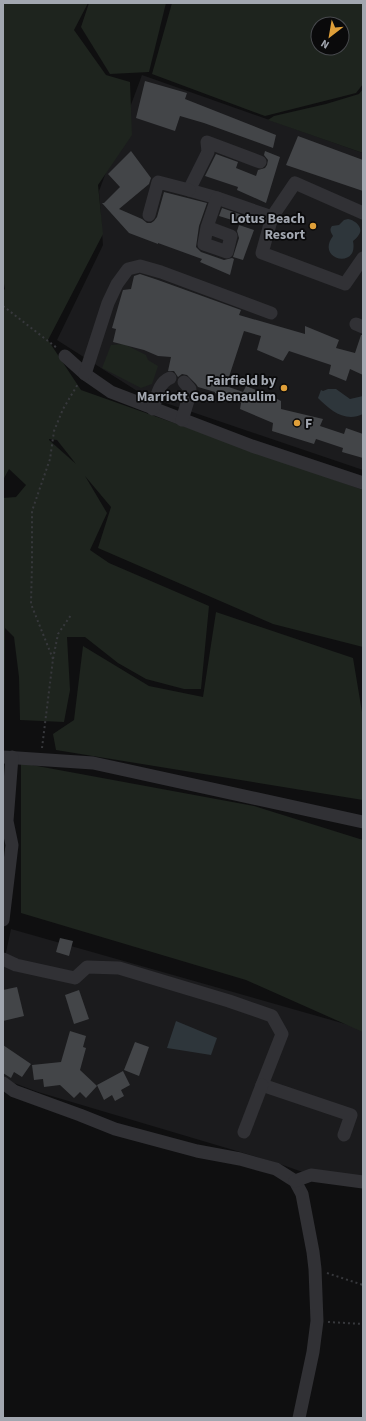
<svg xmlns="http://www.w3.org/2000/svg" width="366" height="1421" font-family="'Source Sans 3',sans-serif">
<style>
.built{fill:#1b1b1d}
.green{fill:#1e241e;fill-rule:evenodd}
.water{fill:#2e363b}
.building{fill:#434548}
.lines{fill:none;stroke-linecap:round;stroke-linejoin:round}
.path{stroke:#37383c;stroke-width:2;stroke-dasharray:2 3;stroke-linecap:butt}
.minor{stroke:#313135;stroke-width:13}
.poi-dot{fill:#df9f39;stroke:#0a0a0b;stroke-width:1.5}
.labels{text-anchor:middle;stroke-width:3.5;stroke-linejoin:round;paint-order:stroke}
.poi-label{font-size:14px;font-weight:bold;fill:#a2a7b0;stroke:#0a0a0b;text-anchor:end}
</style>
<rect width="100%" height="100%" fill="#0f0f10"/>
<!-- built -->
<g class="built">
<path d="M142,75L363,153V470L145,396L57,340L103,245L99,191Z"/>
<path d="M11,929L363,1029V1188L311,1175L277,1163L38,1092L6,1080L3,1076V966Z"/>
</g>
<!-- green -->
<g class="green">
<path d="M3,3H88L74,30L106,75L130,82L132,135L98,185L103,234L48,340L81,390L363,490V647L273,624L98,548L111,507L85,476L107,513L90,550L109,563L209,606L201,689H184L146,679L118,663L85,637H67L70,690L64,722L20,720L19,677L14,637L5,628L4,738H3V498L16,497L26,485L9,469L3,480V291L5,289L3,279ZM49,439L57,440L76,464L49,440Z"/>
<path d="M89,3H166L149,72L110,74L81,27Z"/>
<path d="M172,3H363V84L356,93L265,116L152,74ZM318,24H342V48H318Z"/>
<path d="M363,89V153L268,120L274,116L326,104L359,94Z"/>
<path d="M124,344L146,355L148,360L158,366L152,384L141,388L102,368L111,345Z"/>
<path d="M216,612L353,658L363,718V800L56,750L53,734L74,720L83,646L149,686L203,697Z"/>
<path d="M21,763L254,806L363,840V1032L246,980L21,913Z"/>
</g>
<!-- water -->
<g class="water">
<path d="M348,219C355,220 365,228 358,236C357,238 355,239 353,241C359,270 315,260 333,236C331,232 329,230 332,226L339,225L344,220Z"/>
<path d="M328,389H336L350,399L363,396V414C345,423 330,410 318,398L321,390L323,391Z"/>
<path d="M176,1021L217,1038L211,1055L167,1048Z"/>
</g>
<!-- building -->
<g class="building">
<path d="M145,81L187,93L185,99L276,135L273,148L204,123L180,116L175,131L136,118Z"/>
<path d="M298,136L363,160V191L286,165Z"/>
<path d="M131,151L151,178L149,184L119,209L142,219L147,223H151L154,221L157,217L164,192L207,203L199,226L196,247L201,252L224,260L232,258L234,259L230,275L200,262L202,259L158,243V244L129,233L102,203H104L120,187L108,174Z"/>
<path d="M265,151L280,157L266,203L237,190L238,187L205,176L216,154L238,162L236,168L256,176L258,170L265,168L267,165L268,160L264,155Z"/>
<path d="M222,208L248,217L245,224L219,216Z"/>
<path d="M239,225L254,230L243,260L233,257L239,238L237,231Z"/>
<path d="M140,274L158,280L241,310L239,315L305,334V326L339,340L336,348L355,353L361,335H363V375L350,369L346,381L329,374L331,365L289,351L283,361L257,350L261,336L244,331L226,386L243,392L246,386L273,397L281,401V409L323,419L320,426L344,434L346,428L363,434V458L342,452L343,448L316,439L314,444L272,431L273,423L240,409L241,403L215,393V392L198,387L196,384L187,375L182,374L178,377L174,371H168L171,357L158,356L144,350L113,342L116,329L112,328L122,293L123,290L131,289L134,276Z"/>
<path d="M60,938L73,941L69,956L56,952Z"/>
<path d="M17,987L24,1016L3,1021V990Z"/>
<path d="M79,990L89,1019L74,1024L65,995Z"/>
<path d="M70,1031L86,1036L83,1047L86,1048L80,1070L97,1086L86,1098L80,1092L74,1098L60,1085L44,1087L43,1079L34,1080L32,1065L61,1062Z"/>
<path d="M135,1042L149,1047L139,1076L124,1070Z"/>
<path d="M3,1045L31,1064L22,1077L14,1072L11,1078L3,1073Z"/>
<path d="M123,1071L130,1085L121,1090L124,1096L115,1101L112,1095L104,1100L97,1085Z"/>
</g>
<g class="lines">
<!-- path -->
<g class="path">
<path d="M3,306L57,348"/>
<path d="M53,659L31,604L32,564V511L50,459L54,431L63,409L78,384"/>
<path d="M42,748L53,659L58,634L71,615"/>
<path d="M327,1273L363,1285"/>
<path d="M328,1322L363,1324"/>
</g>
<!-- minor -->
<g class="minor">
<path d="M260,162L207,142L208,152L189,190L217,198L272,217"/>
<path d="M363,213L295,183L272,217L262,253L345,284L363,258"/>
<path d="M149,215L158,182L189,190"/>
<path d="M207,227L231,236L227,252L204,244L207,227L217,198"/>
<path d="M356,324L363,327"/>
<path d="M65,356L85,374L111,392L252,446L363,483"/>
<path d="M85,374L108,303L117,284L128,269L140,266L161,272L271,313"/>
<path d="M153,409C157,397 158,383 170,378"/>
<path d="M182,420L189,397L190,389L184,382"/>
<path d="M3,757L93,763L363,822"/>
<path d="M3,920L12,845L7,821L12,757"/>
<path d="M3,959L16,965L75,978L87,967L119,968L229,1001L272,1016L282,1034L262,1085L351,1115L344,1135"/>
<path d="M3,1083L14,1091L80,1115L115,1129L197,1151L240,1159L276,1169L295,1181L302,1194L313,1252L315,1269L317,1321L313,1352L299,1418"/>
<path d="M244,1132L262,1085"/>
<path d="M295,1181L311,1175L363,1182"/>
</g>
</g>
<!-- markers -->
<g class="poi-dot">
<circle cx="313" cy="226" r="4"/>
<circle cx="284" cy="388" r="4"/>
<circle cx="297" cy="423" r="4"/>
</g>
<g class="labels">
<!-- poi labels -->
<g class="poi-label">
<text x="305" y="223">Lotus Beach<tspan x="305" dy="16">Resort</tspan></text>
<text x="276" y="385">Fairfield by<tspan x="276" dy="16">Marriott Goa Benaulim</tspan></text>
<text x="305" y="428" text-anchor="start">F</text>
</g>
</g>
<!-- border -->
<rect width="366" height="1421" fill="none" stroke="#a2a7b0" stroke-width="8"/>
<!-- north arrow -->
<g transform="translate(330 36) rotate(211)"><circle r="19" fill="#0a0a0b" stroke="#47494d"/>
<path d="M0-3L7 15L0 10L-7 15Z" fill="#df9f39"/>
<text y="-6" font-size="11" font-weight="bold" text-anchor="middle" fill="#a2a7b0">N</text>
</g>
</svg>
